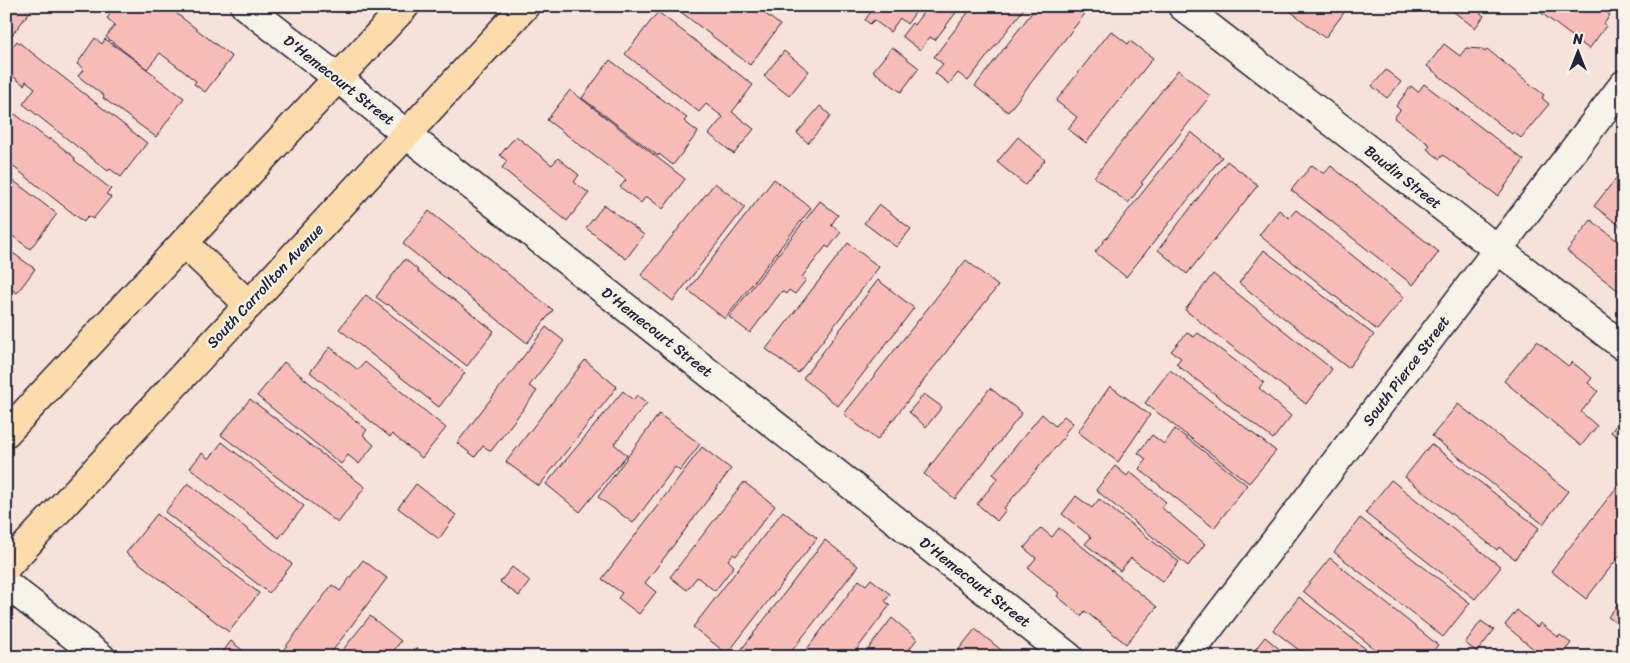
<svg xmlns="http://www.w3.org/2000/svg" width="1630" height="663" font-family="Sriracha,sans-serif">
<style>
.building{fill:#f8bcb7;stroke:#22223b}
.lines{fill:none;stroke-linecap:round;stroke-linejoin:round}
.minor-casing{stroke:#22223b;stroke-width:31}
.major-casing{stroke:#22223b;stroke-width:31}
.minor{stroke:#f7f3e8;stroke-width:28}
.major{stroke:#fddcac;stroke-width:28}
.labels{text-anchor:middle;stroke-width:5;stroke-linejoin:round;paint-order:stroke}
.street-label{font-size:15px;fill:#22223b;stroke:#f7f3e8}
</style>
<rect width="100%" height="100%" fill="#f7e2d9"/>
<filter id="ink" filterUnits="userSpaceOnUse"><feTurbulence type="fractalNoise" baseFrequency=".02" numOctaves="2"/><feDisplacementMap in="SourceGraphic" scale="10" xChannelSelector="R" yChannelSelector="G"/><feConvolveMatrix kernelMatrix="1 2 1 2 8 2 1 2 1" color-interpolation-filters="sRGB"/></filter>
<g filter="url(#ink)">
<!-- building -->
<g class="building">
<path d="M6,6H34L6,43Z"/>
<path d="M99,6H173L178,10L176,13L232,57L205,92L194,84L196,81L160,53L147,69L106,37L115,25L107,18L110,15Z"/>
<path d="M673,6H755L780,25L750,65Z"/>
<path d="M875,6H920L907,24L900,18L890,32L874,20L870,24L865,20Z"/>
<path d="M928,6H961L935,40L930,37L920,50L902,36L912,23L914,25Z"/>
<path d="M973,6H1026L968,81L958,73L949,84L935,73L943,64L934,57Z"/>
<path d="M1037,6H1091L1008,112L975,86Z"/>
<path d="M1288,6H1349L1325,38L1286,8Z"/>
<path d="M1452,6H1472L1484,16L1475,28L1450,9Z"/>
<path d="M1532,6H1604L1602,9L1610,15L1604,24L1606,26L1589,49Z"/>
<path d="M658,12L753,85L732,112L754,129L734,154L709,134L723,117L706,104L699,112L625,54Z"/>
<path d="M1111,31L1128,44L1130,41L1153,58L1086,143L1068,129L1077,117L1056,101Z"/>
<path d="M95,38L102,44L105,39L125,53L156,76L155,77L184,98L156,137L103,98L104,96L78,76L84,69L77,64Z"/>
<path d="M17,41L147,143L121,177L110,169L108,171L23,104L35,88L26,81L24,85L6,71V55Z"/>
<path d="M1444,44L1460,56L1466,48L1481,49L1485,52L1487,49L1544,95L1542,98L1549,104L1521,138L1514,132L1512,134L1427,66Z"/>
<path d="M892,47L919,68L901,92L873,71Z"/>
<path d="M784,51L809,71L789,96L764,76Z"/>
<path d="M610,60L687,118L684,121L698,132L673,165L659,154L658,156L582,98Z"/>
<path d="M1178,70L1210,96L1141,183L1143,184L1128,203L1094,177Z"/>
<path d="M1386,70L1401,82L1387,98L1372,86Z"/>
<path d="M1424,84L1524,160L1498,196L1443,155L1440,159L1427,149L1430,145L1394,118L1400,110L1396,106L1411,86L1418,92Z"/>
<path d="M570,90L685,179L663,209L646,196L641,203L620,187L626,180L547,120Z"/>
<path d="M820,106L831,116L808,143L797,133Z"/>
<path d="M15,114L49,140L50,138L75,158L74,160L111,189L106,194L111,197L93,219L88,216L84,222L6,161V126Z"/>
<path d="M1191,132L1222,157L1126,277L1095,252Z"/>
<path d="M516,136L552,165L558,158L579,175L574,182L589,193L567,221L502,168L507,161L500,155Z"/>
<path d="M1018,137L1045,160L1025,185L997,162Z"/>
<path d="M1227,161L1258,185L1187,274L1158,250Z"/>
<path d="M1312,165L1324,174L1331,166L1439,252L1413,285L1291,190Z"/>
<path d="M1621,172L1624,174V229L1594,206Z"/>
<path d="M6,175L57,214L30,249L6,231Z"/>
<path d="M774,179L811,208L725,319L688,290Z"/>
<path d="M715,183L745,207L673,301L641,275Z"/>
<path d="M820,201L838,215L831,225L841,232L829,248L826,246L802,277L806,280L795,294L789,290L786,294L782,291L750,333L729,317Z"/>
<path d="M879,204L911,229L896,247L864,223Z"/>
<path d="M604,205L644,235L626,259L586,228Z"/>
<path d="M1279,210L1289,218L1296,210L1404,297L1377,330L1259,235Z"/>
<path d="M429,211L553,310L527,343L403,244Z"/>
<path d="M1591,220L1624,246V295L1567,251Z"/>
<path d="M848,243L879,267L798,373L766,349Z"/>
<path d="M6,248L35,269L17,293L6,285Z"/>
<path d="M1264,250L1374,335L1348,368L1239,283Z"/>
<path d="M405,259L418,270L417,271L494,331L467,366L388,304L387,305L376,297Z"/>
<path d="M966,260L998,286L877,440L844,414Z"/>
<path d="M1213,274L1332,369L1306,404L1185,310Z"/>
<path d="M878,280L914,308L838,406L803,378Z"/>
<path d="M366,295L465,373L439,407L339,329Z"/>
<path d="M546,327L564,341L529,386L537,391L491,451L483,446L475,457L457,443Z"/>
<path d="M1187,333L1194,337L1198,333L1264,382L1259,388L1291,416L1273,439L1176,364L1181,358L1171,351Z"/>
<path d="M1537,341L1568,366L1572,362L1592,378L1588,383L1598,391L1581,412L1597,426L1581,446L1504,381Z"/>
<path d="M330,347L358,370L365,362L446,428L422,458L392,434L390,437L310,372Z"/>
<path d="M585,360L617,387L539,486L506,462Z"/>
<path d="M284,362L367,430L363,435L374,445L359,464L348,455L341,464L257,396Z"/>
<path d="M1170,370L1276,451L1249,483L1145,403Z"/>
<path d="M1110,386L1150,415L1118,462L1078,432Z"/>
<path d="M990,388L1022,413L955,499L924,474Z"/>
<path d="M623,391L633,400L637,395L647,403L614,444L627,455L580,512L546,484Z"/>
<path d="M924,394L942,407L926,427L909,412Z"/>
<path d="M250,399L365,487L338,523L221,435Z"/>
<path d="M1458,404L1568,491L1543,524L1432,436Z"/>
<path d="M659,414L700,444L680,471L675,467L633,523L598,497Z"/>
<path d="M1042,414L1055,426L1064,416L1073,423L1064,434L1066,435L1004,508L1006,510L997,521L977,504L998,478L993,474Z"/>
<path d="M1624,415V442L1611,432Z"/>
<path d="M1175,429L1247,485L1214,528L1139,469L1146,459L1138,453L1152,435L1164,444Z"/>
<path d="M222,442L304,506L279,538L190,468L202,453L209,459Z"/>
<path d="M1431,444L1539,528L1515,559L1499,547L1497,550L1405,477Z"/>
<path d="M702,447L731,469L645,583L656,592L639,614L618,598L622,593L602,579Z"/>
<path d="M1115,466L1127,476L1130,472L1166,502L1162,508L1205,544L1188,566L1096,490Z"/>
<path d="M1624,478V550L1586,599L1551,571Z"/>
<path d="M1391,480L1501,567L1475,599L1365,513Z"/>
<path d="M744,482L775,506L736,556L733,554L728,560L734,566L715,591L697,577L687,590L670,577Z"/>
<path d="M188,483L292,564L269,593L165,512Z"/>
<path d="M416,484L456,515L439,539L398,508Z"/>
<path d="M1076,496L1092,508L1099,499L1179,562L1163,582L1131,558L1120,571L1085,544L1091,537L1062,514Z"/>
<path d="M783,511L817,538L727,654L693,627Z"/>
<path d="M157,514L259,593L229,632L126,553Z"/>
<path d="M1360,518L1470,603L1443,637L1334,552Z"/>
<path d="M1041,528L1052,537L1059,528L1157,607L1126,644L1085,611L1081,616L1057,596L1059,593L1028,568L1036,558L1024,548Z"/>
<path d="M825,540L858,566L787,657H750L741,650Z"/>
<path d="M1330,558L1438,645L1428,657H1385L1303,591Z"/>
<path d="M363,560L387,578L328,657H278L332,585L340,591Z"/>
<path d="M512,567L530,581L519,596L500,582Z"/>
<path d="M871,579L890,594L885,601L890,605L851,657H840L836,654L834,657H801L859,580L866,585Z"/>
<path d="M1299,597L1376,657H1308L1273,630Z"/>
<path d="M1624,597V628L1608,617Z"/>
<path d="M1517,610L1537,627L1540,623L1558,637L1560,635L1571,643L1560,657H1543L1505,625Z"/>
<path d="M370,616L401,641L389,657H337Z"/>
<path d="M892,618L917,639L903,657H862Z"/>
<path d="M1481,621L1494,630L1477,652L1465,643Z"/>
<path d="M975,629L1010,657H953Z"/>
<path d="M1265,637L1289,657H1249Z"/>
<path d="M231,641L247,654L245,657H219Z"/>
<path d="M417,648L428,657H410Z"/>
</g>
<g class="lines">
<!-- minor casing -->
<g class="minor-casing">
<g id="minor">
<path d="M245,6L338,78L406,134L1069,657"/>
<path d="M1182,6L1624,347"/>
<path d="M6,584L101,657"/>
<path d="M1187,657L1624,84"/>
</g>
</g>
<!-- major casing -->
<g class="major-casing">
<g id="major">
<path d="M184,243L249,305"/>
<path d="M6,433L405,6"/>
<path d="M6,567L525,6"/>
</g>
</g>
<!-- minor -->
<use href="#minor" class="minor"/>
<!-- major -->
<use href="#major" class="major"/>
</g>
</g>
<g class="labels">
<!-- street labels -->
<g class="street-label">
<text transform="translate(339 80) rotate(38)" y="5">D'Hemecourt Street</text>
<text transform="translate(1403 177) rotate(38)" y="5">Baudin Street</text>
<text transform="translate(265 286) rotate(-47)" y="5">South Carrollton Avenue</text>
<text transform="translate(657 332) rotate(38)" y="5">D'Hemecourt Street</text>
<text transform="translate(1406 371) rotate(-53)" y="5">South Pierce Street</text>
<text transform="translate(975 582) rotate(38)" y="5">D'Hemecourt Street</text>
</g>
</g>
<!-- margin -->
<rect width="1630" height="663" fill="none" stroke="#f7f3e8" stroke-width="25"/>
<rect x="12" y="12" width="1605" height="638" fill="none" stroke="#22223b" stroke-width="2" filter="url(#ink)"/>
<!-- north arrow -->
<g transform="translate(1578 52)" stroke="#f7f3e8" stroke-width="4" paint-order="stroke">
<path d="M0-4L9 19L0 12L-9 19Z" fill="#22223b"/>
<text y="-8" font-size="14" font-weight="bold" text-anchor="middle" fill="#22223b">N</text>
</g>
</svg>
